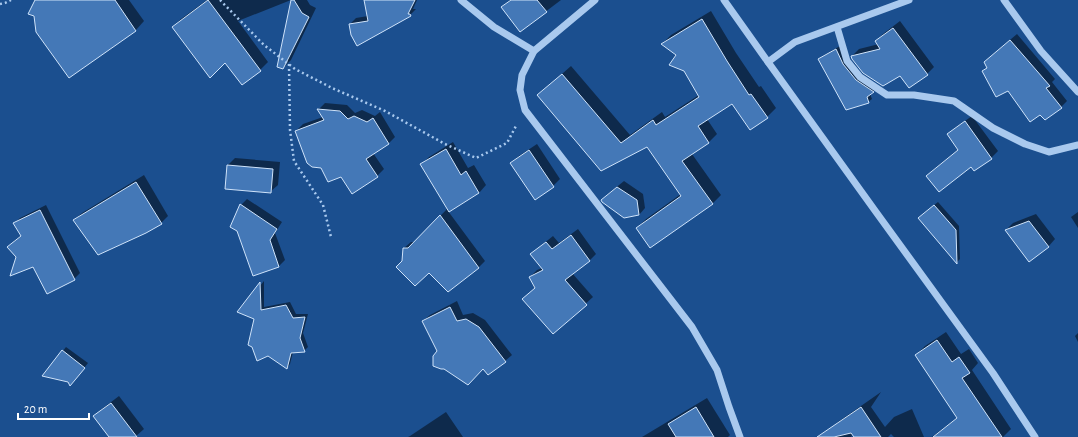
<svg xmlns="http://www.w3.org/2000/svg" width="1078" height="437" font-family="'Alegreya Sans',sans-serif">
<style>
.shadow{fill:#0007}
.building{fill:#4478b7;stroke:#cfe3fa}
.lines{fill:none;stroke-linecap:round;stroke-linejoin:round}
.path{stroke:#a9c9ee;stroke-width:2.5;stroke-dasharray:2 3;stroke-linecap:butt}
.minor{stroke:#a9c9ee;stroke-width:7}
</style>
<rect width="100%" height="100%" fill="#1b4f8f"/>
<!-- shadow -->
<g class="shadow">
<path d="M36,0H129L144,21L136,30L69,76L35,16Z"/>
<path d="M207,0H291L238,21L268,62L260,70L225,61L173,27L181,19Z"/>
<path d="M292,0H307L310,5L316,8L291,60L283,68Z"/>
<path d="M365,0H417L413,9H416L410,15L350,24L356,18L368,16Z"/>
<path d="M510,0H561L520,31L502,7Z"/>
<path d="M711,11L736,53L759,87L761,86L776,108L767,117L750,129L732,103L707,119L717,134L708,143L692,154L721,195L712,204L637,228L646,219L681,194L647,146L601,170L538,95L571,66L630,135L662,112L665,117L699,95L677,54L662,44L671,35Z"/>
<path d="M900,21L934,67L927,74H900L852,56L859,49L879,44L876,41L883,34Z"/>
<path d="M1017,34L1055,79L1052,82L1067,101L1061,107L1009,89L984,71L988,67L991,56Z"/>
<path d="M840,46L846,60L877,88L870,94L872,99L868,102L819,59L823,56Z"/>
<path d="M325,103L347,105L355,113L362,110L375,116L380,112L395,137L389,143L373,153L384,169L377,176H341L322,168L296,131L303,124L323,117L318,110Z"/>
<path d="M972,116L998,151L991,158L971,165L933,170L959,149L949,134L955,128Z"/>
<path d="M453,142L468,168L474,165L486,185L479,193L448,211L485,261L479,267L449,290L429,271L403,261L404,248L411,242H415L448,208L422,164L429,157Z"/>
<path d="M537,144L560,179L553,186L511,163L519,156Z"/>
<path d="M235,158L280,162L278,185L270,192L228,165Z"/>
<path d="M144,175L168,216L161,223L74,220L82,213Z"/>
<path d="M624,181L643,194L645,208L639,215L602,200L608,194Z"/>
<path d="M247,199L282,222L275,233L285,260L279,266L253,275L241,205Z"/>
<path d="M938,202L959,226L960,259L957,262L923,214Z"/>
<path d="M46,205L80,273L74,279L34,266L17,257L14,241L22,235L14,224L20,218Z"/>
<path d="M1078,212V228L1071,217Z"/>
<path d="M1036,214L1055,239L1048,247L1006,230L1013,223Z"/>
<path d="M578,229L596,254L589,261L572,273L593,297L553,333L530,277L537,270L542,268L531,254L538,248L553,236L559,243Z"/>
<path d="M264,281V307L290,302L296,314H308L303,333L308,347L304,351L293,352L290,364L287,368L255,318L238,312Z"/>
<path d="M457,301L463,315L473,313L485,320L512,355L505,361L483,368L439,351L423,321L430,315Z"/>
<path d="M946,332L961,354L969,349L978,363L972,370L1011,429L1003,437H932L958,417L916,355L925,346Z"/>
<path d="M1078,333V342L1075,336Z"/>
<path d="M66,347L88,363L74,381H68L44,375Z"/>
<path d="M881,392L871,407L885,427L894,417L912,409L924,437H894L891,434L888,437H855L853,434L851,437H833L831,429L838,422Z"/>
<path d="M119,396L144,429L135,437H110L95,416L102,409Z"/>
<path d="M707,398L730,435L728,437H642Z"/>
<path d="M446,412L463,437H408L410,436Z"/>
</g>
<!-- building -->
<g class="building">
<path d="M35,0H115L136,31L69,78L36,32L34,16L28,14Z"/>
<path d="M208,0L261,71L242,85L225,63L210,78L172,27Z"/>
<path d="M291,0H294L302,13L309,17L283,69L277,67Z"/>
<path d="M364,0H415L408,14H410L411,16L357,46L351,35L349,24L368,21Z"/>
<path d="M511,0H537L547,12L520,32L501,7Z"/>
<path d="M702,19L727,61L749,95L751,94L768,118L750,130L732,104L698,126L709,143L682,161L713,204L650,248L636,228L681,196L647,147L601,171L537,95L562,74L621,143L653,120L656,125L699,97L684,71L669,65L676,55L661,44Z"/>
<path d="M893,28L928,75L909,88L900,76L883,86L863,73L852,59L851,56L880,49L875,41Z"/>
<path d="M1010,40L1050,86L1046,88L1062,108L1045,120L1040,115L1030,122L1008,91L996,97L982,71L987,68L984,62Z"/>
<path d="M836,49L843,64L856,80L874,92L867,97L869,103L846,110L818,59Z"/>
<path d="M317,109L340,111L348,119L354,116L367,122L373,118L389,144L366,159L378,177L352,194L341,177L328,182L321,168L312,167L307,163L295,131L324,120Z"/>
<path d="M965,121L992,159L974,171L971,167L939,192L926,176L958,150L947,134Z"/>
<path d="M446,149L461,175L466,171L479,193L449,212L420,164Z"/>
<path d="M529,150L554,187L535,200L510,163Z"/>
<path d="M227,165L273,169L271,193L225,189Z"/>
<path d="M136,182L162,224L146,233L98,255L73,220Z"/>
<path d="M617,187L637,200L639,215L624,218L602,202L601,200Z"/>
<path d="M240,204L277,229L270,240L279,267L253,276L237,231L230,227Z"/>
<path d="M934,205L956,230L957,264L918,218Z"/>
<path d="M40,210L75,280L47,294L33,267L10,276L16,257L7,247L21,236L13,223Z"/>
<path d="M440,215L479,268L448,292L429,273L415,286L396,267L402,261L403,248H408Z"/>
<path d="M1029,221L1049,247L1029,262L1005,230Z"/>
<path d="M571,235L590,261L565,280L587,305L553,334L522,299L535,288L529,277L543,270L530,254L546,242L552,249Z"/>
<path d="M260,282L261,310L286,305L293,318L305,317L300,338L305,352L291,353L287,369L268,356L257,361L252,347L248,345L254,319L237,312Z"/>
<path d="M450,307L457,321L466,319L479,327L506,362L488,375L483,369L468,385L444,369H441L433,366V356L437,351L422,321Z"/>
<path d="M937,340L952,362L959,357L970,373L962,378L1002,437H933L957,418L915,355Z"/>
<path d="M62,350L85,368L70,386L68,382L42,376Z"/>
<path d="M111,403L137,437H109L93,416Z"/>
<path d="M696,407L714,437H676L668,424Z"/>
<path d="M861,407L881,437H854L851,433L834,437H817Z"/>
</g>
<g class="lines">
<!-- path -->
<g class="path">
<path d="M220,0L264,45L295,69L332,88L385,111L445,144L476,158L507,143L517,124"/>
<path d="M0,4L5,3L11,0"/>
<path d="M289,64L290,130L294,161L323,205L331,237"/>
</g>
<!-- minor -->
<g class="minor">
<path d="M461,0L494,27L534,51"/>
<path d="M595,0L534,51L522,75L520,90L525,110L692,327L717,370L729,407L740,437"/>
<path d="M724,0L768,62L876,212L993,373L1035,437"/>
<path d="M1004,0L1041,51L1078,92"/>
<path d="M837,27L847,61L860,77L887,95H914L954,101L993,128L1025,144L1049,152L1078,145"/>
<path d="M768,62L795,42L909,0"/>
</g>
</g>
<!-- scale -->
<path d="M18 413v6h71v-6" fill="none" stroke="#ffffff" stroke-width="2"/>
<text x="24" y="413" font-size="12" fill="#ffffff" stroke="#1b4f8f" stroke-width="3" paint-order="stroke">20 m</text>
</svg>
